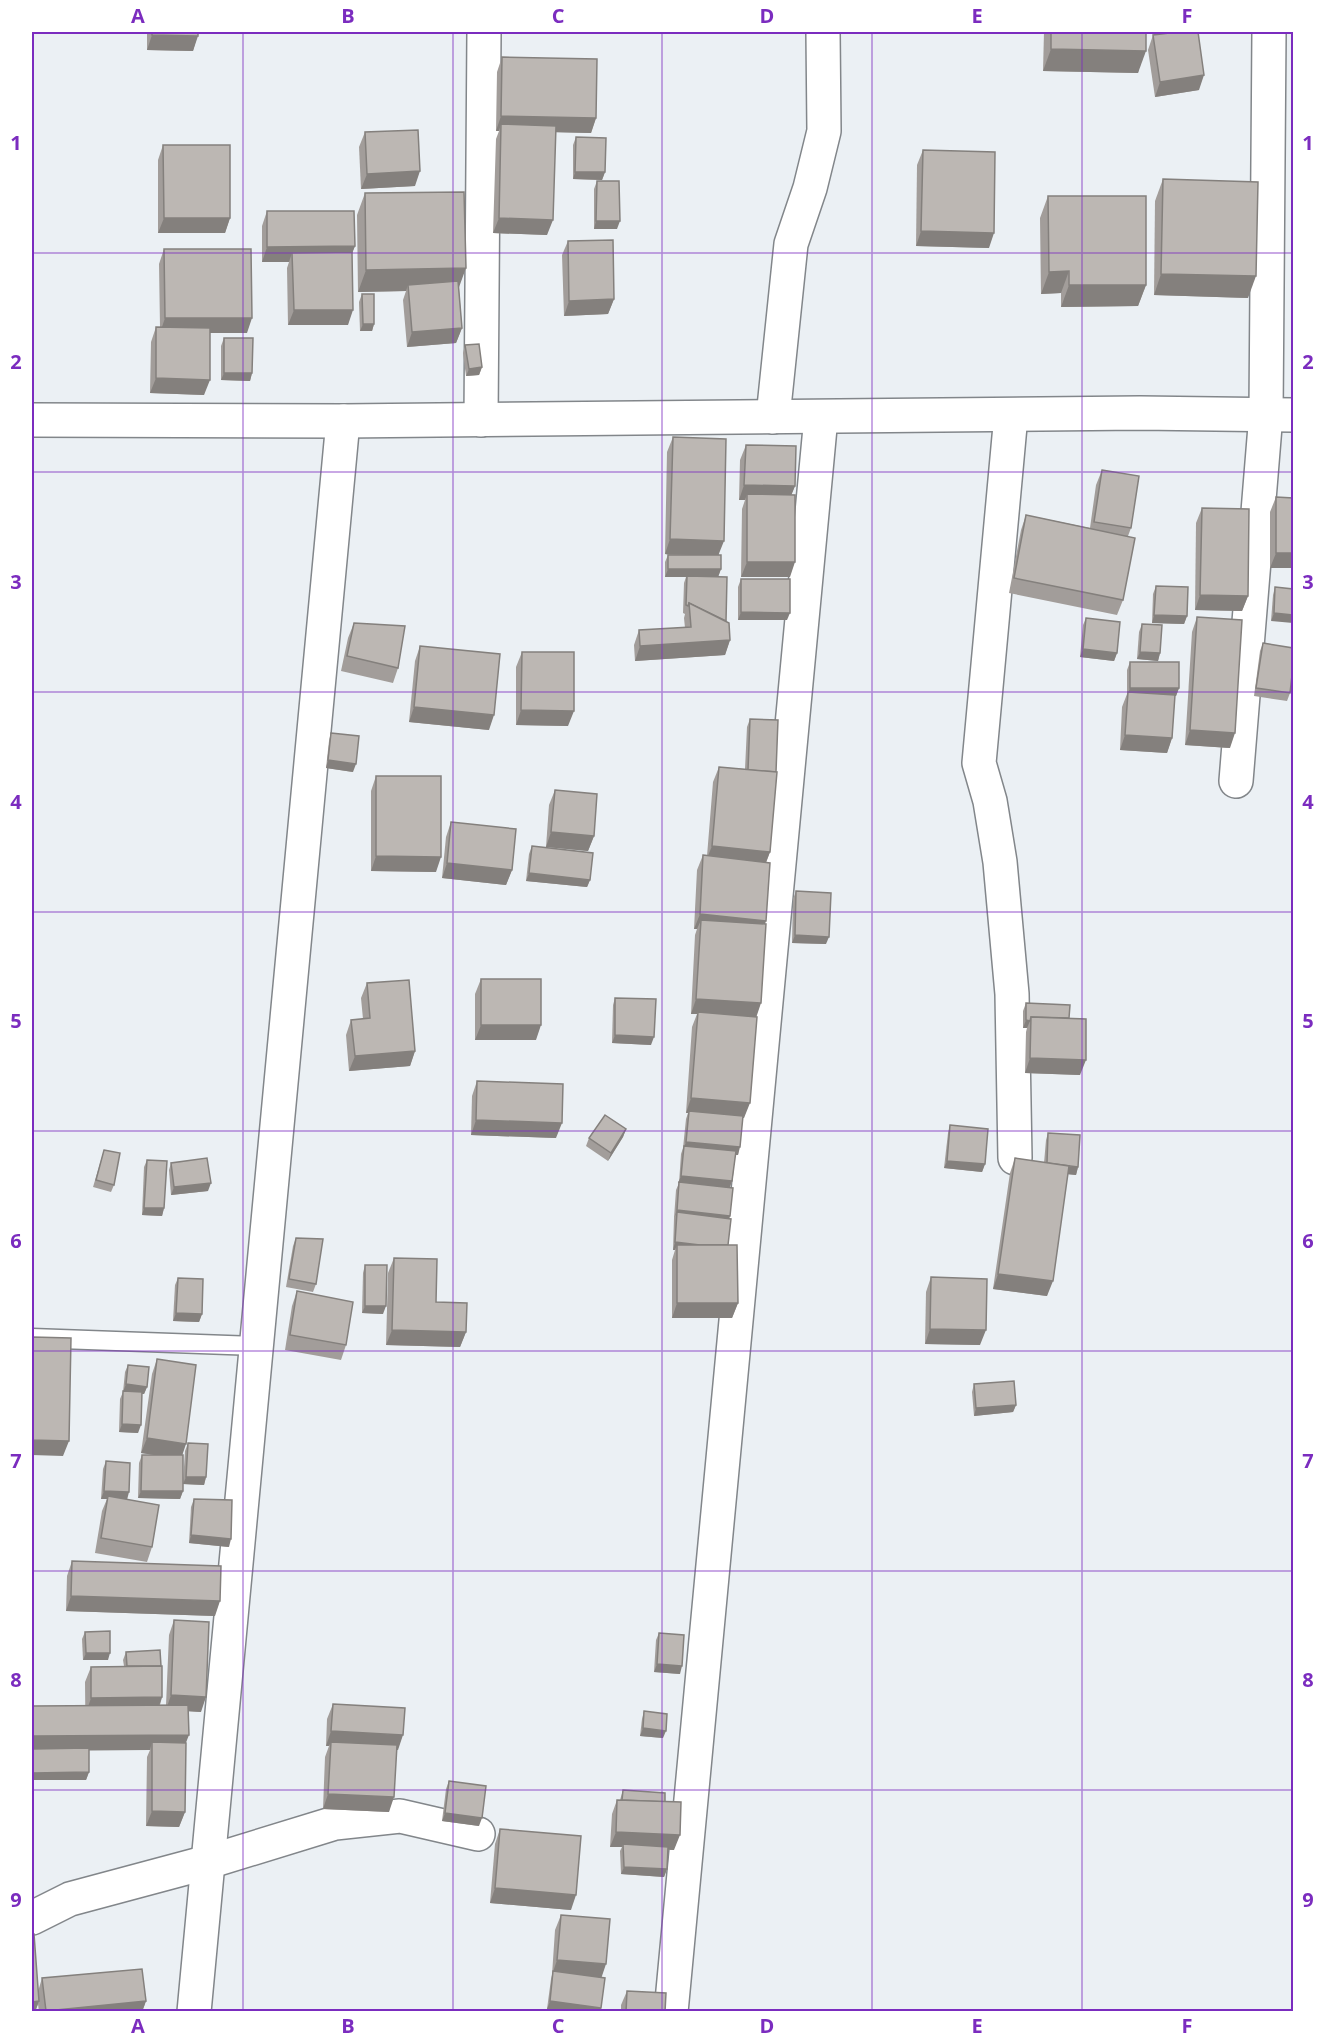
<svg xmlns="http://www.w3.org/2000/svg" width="1325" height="2043" font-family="'Open Sans',sans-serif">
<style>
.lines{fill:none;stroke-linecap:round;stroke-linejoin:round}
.lane-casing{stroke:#82868a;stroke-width:21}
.street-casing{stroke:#82868a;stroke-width:36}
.secondary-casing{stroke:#82868a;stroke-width:36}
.lane{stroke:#fff;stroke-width:18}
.street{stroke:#fff;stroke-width:33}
.secondary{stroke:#fff;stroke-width:33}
.wall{fill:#a29d9a}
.shaded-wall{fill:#84807d}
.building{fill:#bcb7b3;stroke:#84807d;stroke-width:1.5}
.grid{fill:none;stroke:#7b2cbf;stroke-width:1.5;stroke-opacity:0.55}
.neatline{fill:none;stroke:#7b2cbf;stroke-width:2}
.grid-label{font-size:20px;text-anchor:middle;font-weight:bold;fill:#7b2cbf}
</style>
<rect width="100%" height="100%" fill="#ebf0f4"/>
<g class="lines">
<!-- lane casing -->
<g class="lane-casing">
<path id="lane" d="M32,1338L256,1346"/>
</g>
<!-- street casing -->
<g class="street-casing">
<g id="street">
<path d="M1011,415L979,763L990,801L1000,862L1012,994L1015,1158"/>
<path d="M773,417L791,244L810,188L824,131L823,32"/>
<path d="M481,420L484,32"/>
<path d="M1236,781L1266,414L1269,32"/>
<path d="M32,1918L70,1899L208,1862L335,1823L400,1816L478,1834"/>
<path d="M194,2012L343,421"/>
<path d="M671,2012L821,417"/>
</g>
</g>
<!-- secondary casing -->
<g class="secondary-casing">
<path id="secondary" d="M32,420L343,421L1140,413L1294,415"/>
</g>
<!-- lane -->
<use href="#lane" class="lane"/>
<!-- street -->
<use href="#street" class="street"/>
<!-- secondary -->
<use href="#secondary" class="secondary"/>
</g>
<!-- wall -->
<g class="wall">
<path d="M147,32H198L193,51L147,50Z"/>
<path d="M1044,32H1146L1138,73L1043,71Z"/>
<path d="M1153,35L1199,90L1155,97L1148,50Z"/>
<path d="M502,57L596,118L591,133L556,132L547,235L493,233L496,139L499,131H496L497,72Z"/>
<path d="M365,132L415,186L361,189L359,147Z"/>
<path d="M576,137L605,172L602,180L573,179V145Z"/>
<path d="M163,145L230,218L225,233H158V160Z"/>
<path d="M923,150L989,248L916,246L917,165Z"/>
<path d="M1163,179L1248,298L1154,295L1155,201Z"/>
<path d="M597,181L617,229H594V189Z"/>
<path d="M365,193L459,289L462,328L456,343L407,347L403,300L406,291L358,292L357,215Z"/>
<path d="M1048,196L1146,285L1138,306L1061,307V293L1041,294L1040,218Z"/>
<path d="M267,211L355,246L352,253L348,325H288L287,268L289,262H262V226Z"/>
<path d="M568,241L614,299L608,314L564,316L562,255Z"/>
<path d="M164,249L247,333H210L204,395L150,393L151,342L156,327H160L159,264Z"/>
<path d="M362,294L374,324L372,331H360L359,302Z"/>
<path d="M224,338L252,373L250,381L221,380V346Z"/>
<path d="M465,345L482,367L479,375L466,376L463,353Z"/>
<path d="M673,437L719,555L721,569L718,577L730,640L725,655L635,661L634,645L639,630L685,628L684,618L685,614L683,613L684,583L686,577H665V562L668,555H669L665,554L667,452Z"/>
<path d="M746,445L795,486L791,495L790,577H741L742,509L745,500H739L740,460Z"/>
<path d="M1102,470L1131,528L1128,536L1123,600L1117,615L1009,593L1021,530L1026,515L1090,528L1096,485Z"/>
<path d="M1276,497L1293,498V568H1270V512Z"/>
<path d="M1202,508L1248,596L1242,611L1195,610L1196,523Z"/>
<path d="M741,579L787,620H738V587Z"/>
<path d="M1156,586L1187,616L1184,624L1152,623L1153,594Z"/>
<path d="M1275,587L1293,589L1271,621L1273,595Z"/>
<path d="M1197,617L1230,748L1185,745L1192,632Z"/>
<path d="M1086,618L1117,653L1114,661L1080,657L1083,625Z"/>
<path d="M354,623L398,668L393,683L341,671L348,638Z"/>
<path d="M1142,624L1160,653L1158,661L1137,659L1139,632Z"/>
<path d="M1263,643L1290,693L1287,701L1254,696L1260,651Z"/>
<path d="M420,646L489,730L409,722L415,661Z"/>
<path d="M522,652L568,726L516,725V667Z"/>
<path d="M1130,662L1179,688L1176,696H1175L1172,738L1167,753L1120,750L1122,707L1127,694V670Z"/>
<path d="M750,719L770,852L766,863L765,924L744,1118H743L738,1155H735L732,1181L730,1188V1216L729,1219L728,1245L738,1303L732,1318H672V1260L675,1250H673L674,1218L676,1190L679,1183L681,1154L683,1148L686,1119L688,1113H686L692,1027L697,1014H691L695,935L697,929H694L697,870L703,855L707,856L713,782L719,767L745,769L747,727Z"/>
<path d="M331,733L353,772L326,768L329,741Z"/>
<path d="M376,776L436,872L371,871V791Z"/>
<path d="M555,790L594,836L588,851L546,847L549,805Z"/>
<path d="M451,822L512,870L506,885L442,878L446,837Z"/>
<path d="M532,846L590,880L587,887L526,881L529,854Z"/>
<path d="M796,891L826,944L792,943L793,899Z"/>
<path d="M481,979L536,1040H475V994Z"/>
<path d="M367,983L415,1051L410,1066L349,1071L346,1035L351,1020L363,1019L361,998Z"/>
<path d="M615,998L651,1045L612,1043L613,1005Z"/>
<path d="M1026,1003L1069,1018L1080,1075L1025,1073L1026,1032L1027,1028H1023V1011Z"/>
<path d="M477,1081L556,1138L471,1135L472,1096Z"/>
<path d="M950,1125L985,1164L982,1172L944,1168L948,1133Z"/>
<path d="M626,1129L623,1137L608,1161L586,1146L589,1138Z"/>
<path d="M1048,1133L1078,1167L1076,1175L1068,1174L1047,1296L993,1289L1010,1173L1015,1158L1044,1163L1046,1140Z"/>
<path d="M104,1150L114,1185L111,1192L93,1187Z"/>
<path d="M147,1160L164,1208L162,1216L142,1215L144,1167Z"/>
<path d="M171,1163L208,1191L171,1195L169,1170Z"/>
<path d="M296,1238L316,1284L313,1292L286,1287L293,1246Z"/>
<path d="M394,1258L466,1332L460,1347L386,1345L388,1273Z"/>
<path d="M365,1265L383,1314L362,1313L363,1273Z"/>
<path d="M931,1277L980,1345L925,1344L926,1292Z"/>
<path d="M178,1278L202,1314L199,1322L173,1321L175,1285Z"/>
<path d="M297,1291L346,1345L341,1360L285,1350L292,1306Z"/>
<path d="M157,1359L182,1455L183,1491L180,1499L138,1498L139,1463L142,1455H155L141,1453L152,1374Z"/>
<path d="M128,1365L147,1387L144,1394H142L138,1433L119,1432L120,1399L123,1392L125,1372Z"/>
<path d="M974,1384L1016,1405L1013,1412L974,1416L972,1392Z"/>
<path d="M188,1443L206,1477L204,1485L183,1484L185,1451Z"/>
<path d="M106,1461L152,1547L147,1562L95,1553L102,1511L107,1499H101L103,1469Z"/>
<path d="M194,1499L229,1547L189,1543L191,1507Z"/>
<path d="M72,1561L215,1616L66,1611L67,1576Z"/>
<path d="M174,1620L201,1712L188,1711L186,1743L185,1812L179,1827L146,1826L147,1757L150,1750H89V1772L86,1780L85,1682L91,1667L124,1666L123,1660L126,1652L162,1697L160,1705H166L169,1635Z"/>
<path d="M85,1632L108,1660H83L82,1639Z"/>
<path d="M659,1633L680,1674L654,1672L656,1640Z"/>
<path d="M333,1704L398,1750H396L389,1812L323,1809L325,1757L329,1746H326L327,1719Z"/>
<path d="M644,1711L663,1738L640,1736L642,1719Z"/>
<path d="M449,1781L479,1826L442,1821L446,1789Z"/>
<path d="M623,1790L665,1802L674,1850H668L667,1869L664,1877L621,1874L620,1851L622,1847H610L612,1814L617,1800H620Z"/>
<path d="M500,1829L571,1910L490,1903L495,1844Z"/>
<path d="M561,1915L601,1977V2008L600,2012H567L547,2009L551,1979L552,1975L555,1930Z"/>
<path d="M42,1978L146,2001L142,2012H39L38,2004L35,2012H32Z"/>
<path d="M627,1991L665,2012H621V2005Z"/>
</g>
<!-- shaded-wall -->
<g class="shaded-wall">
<path d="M152,35L198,36L193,51L147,50Z"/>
<path d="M1051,49L1146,51L1138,73L1043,71Z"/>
<path d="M1204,75L1199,90L1155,97L1160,82Z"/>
<path d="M501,116L596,118L591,133L501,131V124L499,131H496Z"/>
<path d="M420,171L415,186L361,189L367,174Z"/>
<path d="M575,172H605L602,180L573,179Z"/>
<path d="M164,218H230L225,233H158Z"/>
<path d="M499,218L553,220L547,235L493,233Z"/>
<path d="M596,221H620L617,229H594Z"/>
<path d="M921,231L994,233L989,248L916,246Z"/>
<path d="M355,246L349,261L292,253L289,262H262L267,247Z"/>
<path d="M466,268L458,290L408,285L406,291L358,292L366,270Z"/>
<path d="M1069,271L1061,293L1041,294L1049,272Z"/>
<path d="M1161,274L1256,276L1248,298L1154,295Z"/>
<path d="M1069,285H1146L1138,306L1061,307Z"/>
<path d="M614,299L608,314L564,316L569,301Z"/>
<path d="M294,310H353L348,325H288Z"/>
<path d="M165,318H252L247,333H160Z"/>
<path d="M363,324H374L372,331H360Z"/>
<path d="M462,328L456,343L407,347L412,332Z"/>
<path d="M482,367L479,375L466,376L469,369Z"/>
<path d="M224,373H252L250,381L221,380Z"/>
<path d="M156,378L210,380L204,395L150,393Z"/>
<path d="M744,485L795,486L789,501L747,494L745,500H739Z"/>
<path d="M670,539L724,541L718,556L665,554Z"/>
<path d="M1276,553H1293V568H1270Z"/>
<path d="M747,562H795L790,577H741Z"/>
<path d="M668,569H721L718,577H665Z"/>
<path d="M1200,595L1248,596L1242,611L1195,610Z"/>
<path d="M741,612L790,613L787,620H738Z"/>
<path d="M1274,613L1293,615V623L1271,621Z"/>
<path d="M1154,615L1187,616L1184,624L1152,623Z"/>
<path d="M730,640L725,655L635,661L640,646Z"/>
<path d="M1083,649L1117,653L1114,661L1080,657Z"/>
<path d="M1140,652L1160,653L1158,661L1137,659Z"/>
<path d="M1130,688H1179L1176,696H1127Z"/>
<path d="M414,707L494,715L489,730L409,722Z"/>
<path d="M521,710L574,711L568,726L516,725Z"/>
<path d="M1190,730L1235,733L1230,748L1185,745Z"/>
<path d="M1125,735L1172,738L1167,753L1120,750Z"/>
<path d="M328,760L356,764L353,772L326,768Z"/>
<path d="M551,832L594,836L588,851L546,847Z"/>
<path d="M712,846L770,852L764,867L706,861Z"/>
<path d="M376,856L441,857L436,872L371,871Z"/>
<path d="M447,863L512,870L506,885L442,878Z"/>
<path d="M529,873L590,880L587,887L526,881Z"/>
<path d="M700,914L766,921L761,936L701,920L697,929H694Z"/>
<path d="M795,935L829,937L826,944L792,943Z"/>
<path d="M696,999L761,1003L756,1018L698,1012L697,1014H691Z"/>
<path d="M1026,1020L1030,1021L1027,1028H1023Z"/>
<path d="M481,1025H541L536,1040H475Z"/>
<path d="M615,1035L654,1037L651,1045L612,1043Z"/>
<path d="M415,1051L410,1066L349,1071L355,1056Z"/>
<path d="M1030,1058L1086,1060L1080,1075L1025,1073Z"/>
<path d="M691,1098L750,1103L744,1118L689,1113V1111L688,1113H686Z"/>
<path d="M476,1120L562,1123L556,1138L471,1135Z"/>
<path d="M626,1129L623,1137L608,1161L611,1153Z"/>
<path d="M686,1142L740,1147L738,1155L683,1150Z"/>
<path d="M947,1161L985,1164L982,1172L944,1168Z"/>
<path d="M1046,1165L1078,1167L1076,1175L1044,1172Z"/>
<path d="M681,1176L732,1181L729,1189L678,1183Z"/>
<path d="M211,1183L208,1191L171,1195L174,1187Z"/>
<path d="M144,1208H164L162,1216L142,1215Z"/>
<path d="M677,1210L730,1216L727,1223L677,1212L674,1218Z"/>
<path d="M675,1242L728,1247L677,1245L675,1250H673Z"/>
<path d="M998,1274L1053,1281L1047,1296L993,1289Z"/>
<path d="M677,1303H738L732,1318H672Z"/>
<path d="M365,1306H386L383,1314L362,1313Z"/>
<path d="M176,1313L202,1314L199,1322L173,1321Z"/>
<path d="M930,1329L986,1330L980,1345L925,1344Z"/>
<path d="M392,1330L466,1332L460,1347L386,1345Z"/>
<path d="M126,1384L147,1387L144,1394L123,1392Z"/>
<path d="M1016,1405L1013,1412L974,1416L976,1408Z"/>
<path d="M122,1424L141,1425L138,1433L119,1432Z"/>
<path d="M147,1438L186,1444L181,1459L141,1453Z"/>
<path d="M32,1440L69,1441L63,1456L32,1455Z"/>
<path d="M186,1477H206L204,1485L183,1484Z"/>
<path d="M104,1491L129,1492L127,1500L108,1496L107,1499H101Z"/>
<path d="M141,1491H183L180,1499L138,1498Z"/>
<path d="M191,1535L231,1539L229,1547L189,1543Z"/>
<path d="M71,1596L220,1601L215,1616L66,1611Z"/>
<path d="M86,1653H110L108,1660H83Z"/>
<path d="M657,1664L682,1666L680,1674L654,1672Z"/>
<path d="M171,1695L206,1697L201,1712L166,1710Z"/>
<path d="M162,1697L157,1712L86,1713L91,1698Z"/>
<path d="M643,1728L666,1731L663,1738L640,1736Z"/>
<path d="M331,1731L403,1735L398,1750L330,1746L331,1742L329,1746H326Z"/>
<path d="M189,1735L183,1750L152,1742L150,1750L32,1751V1736Z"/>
<path d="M89,1772L86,1780H32V1773Z"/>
<path d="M328,1794L394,1797L389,1812L323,1809Z"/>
<path d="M152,1811L185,1812L179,1827L146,1826Z"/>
<path d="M445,1813L482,1818L479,1826L442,1821Z"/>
<path d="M616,1832L680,1835L674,1850L623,1847V1844L622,1847H610Z"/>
<path d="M624,1867L667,1869L664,1877L621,1874Z"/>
<path d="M495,1888L576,1895L571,1910L490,1903Z"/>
<path d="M557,1960L606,1964L601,1979L553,1971L552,1975Z"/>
<path d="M39,2001L35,2012H32V2002Z"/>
<path d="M146,2001L142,2012H45L46,2011Z"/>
<path d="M550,2001L601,2008L600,2012H567L547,2009Z"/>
</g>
<!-- building -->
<g class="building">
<path d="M152,32H198V36L152,35Z"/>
<path d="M1051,32H1146V51L1051,49Z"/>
<path d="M1178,32H1198L1204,75L1160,82L1153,35Z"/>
<path d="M502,57L597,59L596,118L501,116Z"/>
<path d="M501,124L556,126L553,220L499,218Z"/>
<path d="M418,130L420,171L367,174L365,132Z"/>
<path d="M576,137L606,138L605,172H575Z"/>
<path d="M163,145H230V218H164Z"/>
<path d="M923,150L995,152L994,233L921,231Z"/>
<path d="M1163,179L1258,182L1256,276L1161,274Z"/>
<path d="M597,181H619L620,221H596Z"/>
<path d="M464,192L466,268L366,270L365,193Z"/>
<path d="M1048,196H1146V285H1069V271L1049,272Z"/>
<path d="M267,211H354L355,246L267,247Z"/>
<path d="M613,240L614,299L569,301L568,241Z"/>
<path d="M164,249H251L252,318H165Z"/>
<path d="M352,252L353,310H294L292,253Z"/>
<path d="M458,281L462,328L412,332L408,285Z"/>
<path d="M362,294H374V324H363Z"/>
<path d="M156,327L210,328V380L156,378Z"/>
<path d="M224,338H253L252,373H224Z"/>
<path d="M479,344L482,367L469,369L465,345Z"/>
<path d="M673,437L726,439L724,541L670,539Z"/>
<path d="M746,445L796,446L795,486L744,485Z"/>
<path d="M1102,470L1139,476L1131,528L1094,522Z"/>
<path d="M747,494L795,495V562H747Z"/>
<path d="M1276,497L1293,498V553H1276Z"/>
<path d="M1202,508L1249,509L1248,596L1200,595Z"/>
<path d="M1026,515L1135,538L1123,600L1014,578Z"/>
<rect x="668" y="555" width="53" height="14"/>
<path d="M687,576L727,577L726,621L689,603L688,606L686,605Z"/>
<path d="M741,579H790V613L741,612Z"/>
<path d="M1156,586L1188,587L1187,616L1154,615Z"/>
<path d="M1275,587L1293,589V615L1274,613Z"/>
<path d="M689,603L729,623L730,640L640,646L639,630L691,627Z"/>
<path d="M1197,617L1242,620L1235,733L1190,730Z"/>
<path d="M1086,618L1120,622L1117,653L1083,649Z"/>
<path d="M354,623L405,626L398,668L347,656Z"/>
<path d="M1142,624L1162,625L1160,653L1140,652Z"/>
<path d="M1263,643L1293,648V666L1290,693L1256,688Z"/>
<path d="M420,646L500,654L494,715L414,707Z"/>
<path d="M522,652H574V711L521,710Z"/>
<rect x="1130" y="662" width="49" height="26"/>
<path d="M1128,692L1175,695L1172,738L1125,735Z"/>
<path d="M750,719L778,720L776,772L748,770Z"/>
<path d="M331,733L359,736L356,764L328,760Z"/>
<path d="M719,767L777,772L770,852L712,846Z"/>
<path d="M376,776H441V857L376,856Z"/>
<path d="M555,790L597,794L594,836L551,832Z"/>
<path d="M451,822L516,829L512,870L447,863Z"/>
<path d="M532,846L593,853L590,880L529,873Z"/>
<path d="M703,855L770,863L766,921L700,914Z"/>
<path d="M796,891L831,893L829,937L795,935Z"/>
<path d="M701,920L766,924L761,1003L696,999Z"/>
<rect x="481" y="979" width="60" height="46"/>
<path d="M409,980L415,1051L355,1056L351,1020L370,1018L367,983Z"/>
<path d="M615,998L656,999L654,1037L615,1035Z"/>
<path d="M1026,1003L1070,1005L1069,1018L1031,1017L1030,1021L1026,1020Z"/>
<path d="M698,1012L757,1017L750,1103L691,1098Z"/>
<path d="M1031,1017L1086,1019V1060L1030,1058Z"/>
<path d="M477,1081L563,1084L562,1123L476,1120Z"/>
<path d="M689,1111L743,1116L740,1147L686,1142Z"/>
<path d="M605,1115L626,1129L611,1153L589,1138Z"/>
<path d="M950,1125L988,1129L985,1164L947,1161Z"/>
<path d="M1048,1133L1080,1135L1078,1167L1047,1163Z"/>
<path d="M684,1146L736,1151L732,1181L681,1176Z"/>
<path d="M104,1150L120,1153L114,1185L96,1180Z"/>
<path d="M207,1158L211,1183L174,1187L171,1163Z"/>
<path d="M1015,1158L1069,1166L1053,1281L998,1274Z"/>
<path d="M147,1160L167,1161L164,1208H144Z"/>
<path d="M679,1182L733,1188L730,1216L677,1210Z"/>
<path d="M677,1212L731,1219L728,1245H700L675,1242Z"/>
<path d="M296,1238L323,1239L316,1284L289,1279Z"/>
<path d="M677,1245H737L738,1303H677Z"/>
<path d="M394,1258L437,1259L436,1302L467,1303L466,1332L392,1330Z"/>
<path d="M365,1265H387L386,1306H365Z"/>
<path d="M931,1277L987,1279L986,1330L930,1329Z"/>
<path d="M178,1278L203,1279L202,1314L176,1313Z"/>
<path d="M297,1291L353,1302L346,1345L290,1335Z"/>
<path d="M32,1337L71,1338L69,1441L32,1440Z"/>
<path d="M157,1359L196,1365L186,1444L147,1438Z"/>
<path d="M128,1365L149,1367L147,1387L126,1384Z"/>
<path d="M1014,1381L1016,1405L976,1408L974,1384Z"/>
<path d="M123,1391L142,1392L141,1425L122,1424Z"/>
<path d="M188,1443L208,1444L206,1477H186Z"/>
<path d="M142,1455H183V1491H141Z"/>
<path d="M106,1461L130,1463L129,1492L104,1491Z"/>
<path d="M108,1496L159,1505L152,1547L101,1538Z"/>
<path d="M194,1499L232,1500L231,1539L191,1535Z"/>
<path d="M72,1561L221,1566L220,1601L71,1596Z"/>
<path d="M174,1620L209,1622L206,1697L171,1695Z"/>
<path d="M110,1631V1653H86L85,1632Z"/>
<path d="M659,1633L684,1635L682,1666L657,1664Z"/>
<path d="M160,1650L161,1666H127L126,1652Z"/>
<path d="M162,1666V1697L91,1698V1667Z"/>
<path d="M333,1704L405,1708L403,1735L331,1731Z"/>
<path d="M188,1705L189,1735L32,1736V1706Z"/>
<path d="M644,1711L667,1714L666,1731L643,1728Z"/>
<path d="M152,1742L186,1743L185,1812L152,1811Z"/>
<path d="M331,1742L397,1745L394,1797L328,1794Z"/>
<path d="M89,1748V1772L32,1773V1749Z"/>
<path d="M449,1781L486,1786L482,1818L445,1813Z"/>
<path d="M623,1790L665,1793V1802L622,1800Z"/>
<path d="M617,1800L681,1802L680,1835L616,1832Z"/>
<path d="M500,1829L581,1836L576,1895L495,1888Z"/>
<path d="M623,1844L668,1847L667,1869L624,1867Z"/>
<path d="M561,1915L610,1919L606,1964L557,1960Z"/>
<path d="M32,1934H34L39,2001L32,2002Z"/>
<path d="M142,1969L146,2001L46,2011L42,1978Z"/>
<path d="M553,1971L605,1978L601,2008L550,2001Z"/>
<path d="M627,1991L666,1993L665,2012H626Z"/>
</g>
<!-- grid -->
<path class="grid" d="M243,32V2012M453,32V2012M662,32V2012M872,32V2012M1082,32V2012M32,253H1294M32,472H1294M32,692H1294M32,912H1294M32,1131H1294M32,1351H1294M32,1571H1294M32,1790H1294"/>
<!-- border -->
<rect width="1325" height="2043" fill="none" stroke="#ffffff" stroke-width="66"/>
<rect x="33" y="33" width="1259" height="1977" class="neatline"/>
<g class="grid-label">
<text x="138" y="23">A</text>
<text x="348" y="23">B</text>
<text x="558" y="23">C</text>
<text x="767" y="23">D</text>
<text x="977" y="23">E</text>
<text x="1187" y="23">F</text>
<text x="16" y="150">1</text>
<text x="1308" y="150">1</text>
<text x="16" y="369">2</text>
<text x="1308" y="369">2</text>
<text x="16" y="589">3</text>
<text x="1308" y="589">3</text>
<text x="16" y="809">4</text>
<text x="1308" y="809">4</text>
<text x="16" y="1028">5</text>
<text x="1308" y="1028">5</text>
<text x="16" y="1248">6</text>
<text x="1308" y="1248">6</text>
<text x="16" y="1468">7</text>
<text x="1308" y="1468">7</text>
<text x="16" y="1687">8</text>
<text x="1308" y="1687">8</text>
<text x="16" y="1907">9</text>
<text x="1308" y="1907">9</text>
<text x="138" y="2033">A</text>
<text x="348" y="2033">B</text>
<text x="558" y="2033">C</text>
<text x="767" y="2033">D</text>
<text x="977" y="2033">E</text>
<text x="1187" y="2033">F</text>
</g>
</svg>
